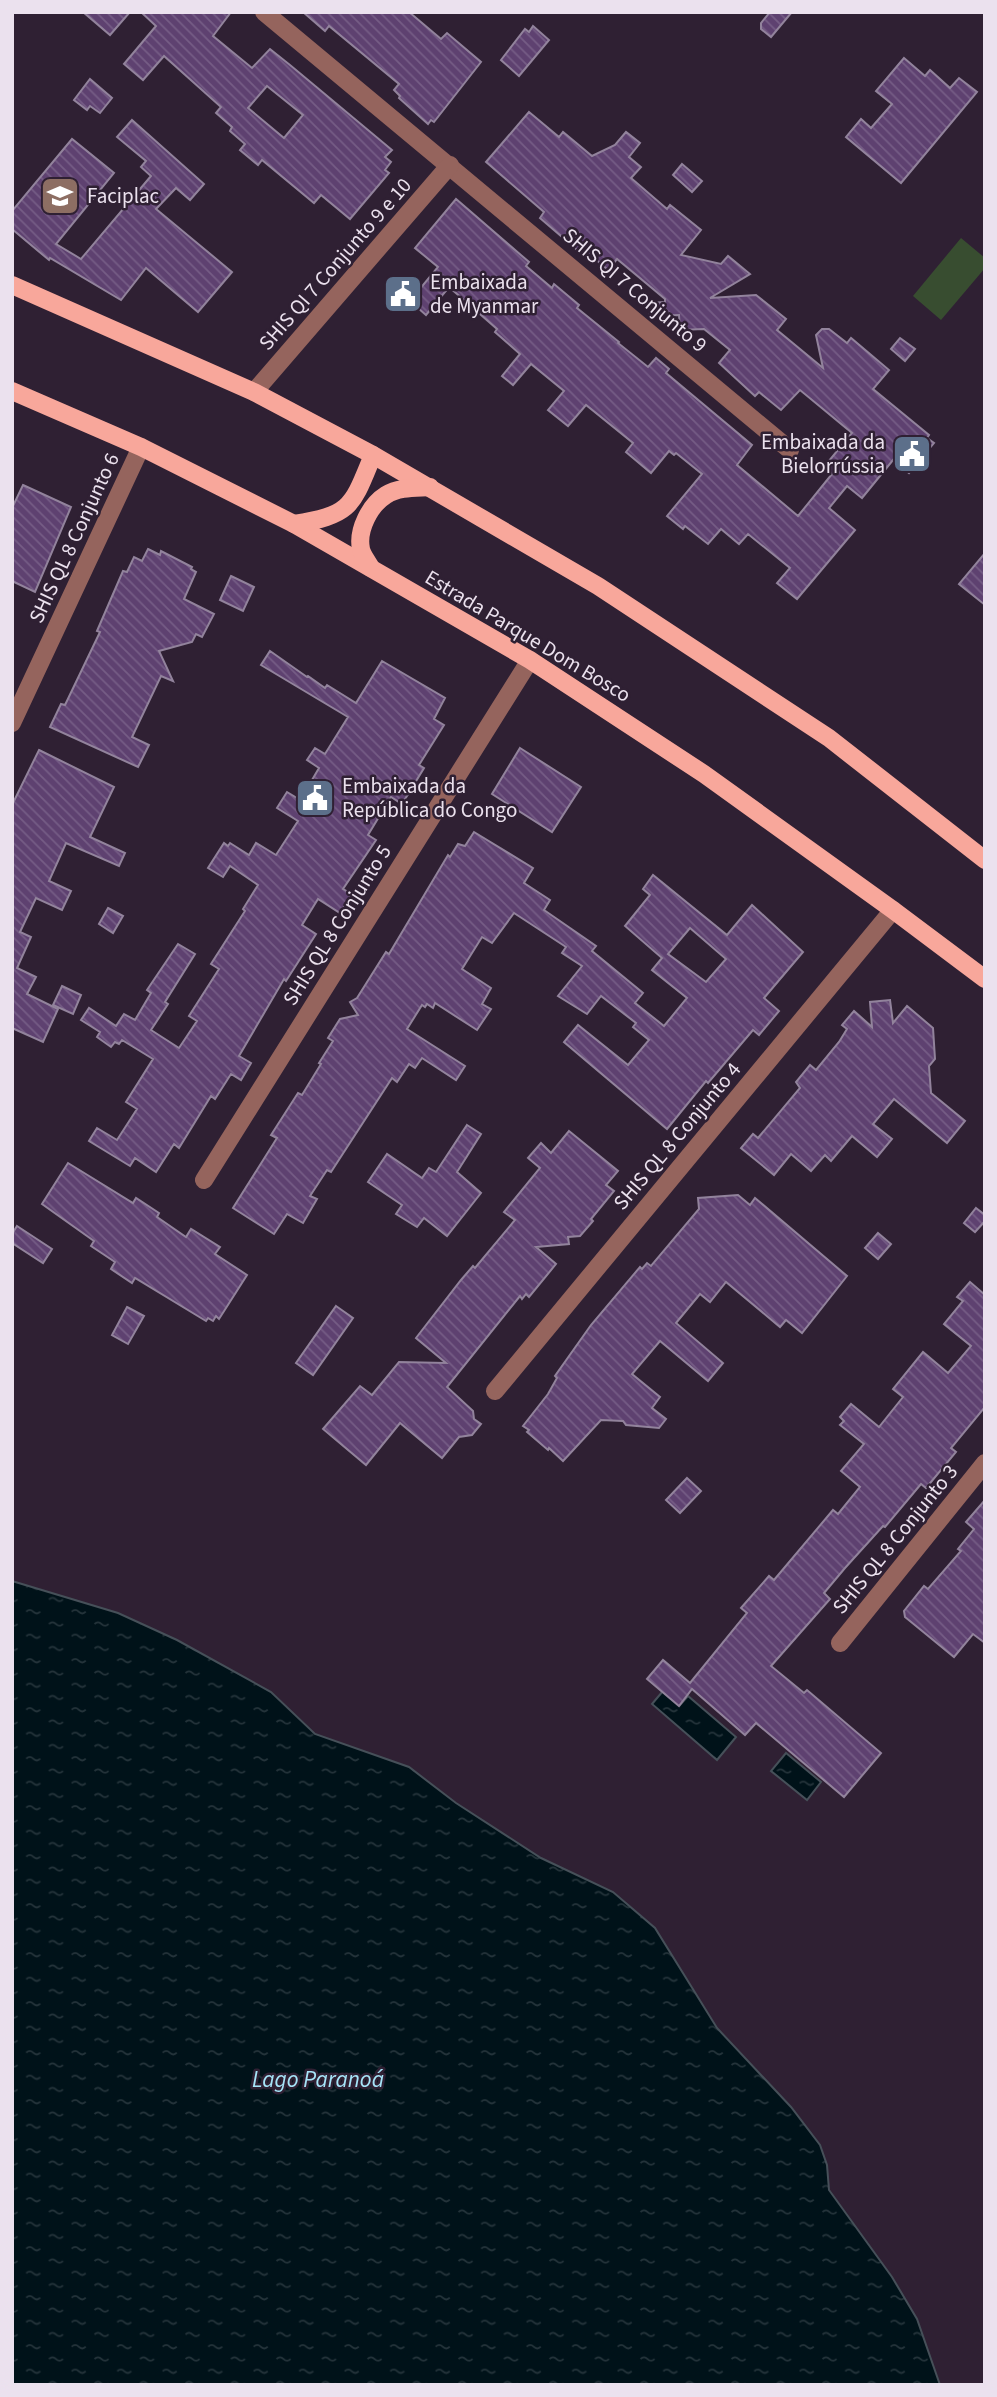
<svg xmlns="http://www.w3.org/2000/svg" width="997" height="2397" font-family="'Source Sans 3',sans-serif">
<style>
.pitch{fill:#384d30}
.water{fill:url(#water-ripples);stroke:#465059;stroke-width:2}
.building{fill:url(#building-back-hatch);stroke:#92839c;stroke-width:2;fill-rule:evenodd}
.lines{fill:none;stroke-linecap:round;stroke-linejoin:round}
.minor{stroke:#95645d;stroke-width:18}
.major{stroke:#f8a79b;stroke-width:18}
.labels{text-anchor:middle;stroke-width:5;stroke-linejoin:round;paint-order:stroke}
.poi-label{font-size:21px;fill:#ebe1ee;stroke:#2f2033;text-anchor:start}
.street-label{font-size:21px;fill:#ebe1ee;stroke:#2f2033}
.water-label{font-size:23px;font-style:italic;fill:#a6e4f8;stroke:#2f2033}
</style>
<defs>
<pattern id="water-ripples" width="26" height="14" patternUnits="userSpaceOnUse" patternTransform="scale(1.75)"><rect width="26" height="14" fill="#001219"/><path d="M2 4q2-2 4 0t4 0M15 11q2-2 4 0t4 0" fill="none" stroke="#25343b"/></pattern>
<pattern id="building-back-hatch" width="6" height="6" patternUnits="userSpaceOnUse" patternTransform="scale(1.75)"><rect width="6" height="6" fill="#5e4170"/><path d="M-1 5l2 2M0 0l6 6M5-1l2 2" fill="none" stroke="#755c85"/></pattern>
</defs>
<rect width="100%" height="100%" fill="#2f2033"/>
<!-- pitch -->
<path class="pitch" d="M961,238L985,258V268L941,320L913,296Z"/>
<!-- water -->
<g class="water">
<path d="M12,1581L118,1613L177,1640L271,1692L315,1734L409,1767L456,1803L541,1858L613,1892L655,1928L717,2028L791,2107L820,2145L827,2165L829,2190L892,2277L917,2319L940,2385H12Z"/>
<path d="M663,1691L680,1705L688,1696L736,1737L717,1760L652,1704Z"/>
<path d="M786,1753L821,1782L807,1800L771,1771Z"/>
</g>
<!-- building -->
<g class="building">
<path d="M83,12H130L110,35Z"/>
<path d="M141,12H231L213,36L252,68L270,49L290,65L392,150L385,157L391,162L385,170L389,173L350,219L321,195L314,203L262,160L258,165L240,150L245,144L230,131L232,127L216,113L221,107L164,56L143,80L124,64L156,26ZM267,86L303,115L284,138L248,108Z"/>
<path d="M303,12H409L441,39L447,33L481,62L434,122L431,120L428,124L399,98L400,96L394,90L399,84L329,26L325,31Z"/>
<path d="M770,12H792L771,37L761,29V23Z"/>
<path d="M533,26L549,40L519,76L501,60L525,29L529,32Z"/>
<path d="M904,58L925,76L930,70L950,88L959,78L977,92L901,183L846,137L861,119L871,128L892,104L876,91Z"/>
<path d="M90,79L112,98L100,113L90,106L87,110L74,100Z"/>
<path d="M529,112L559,137L563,132L592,156L615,145L626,132L640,143L629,157L641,167L631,178L667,209L670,205L701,230L681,255L721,264L728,256L750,274L710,298L756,295L786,319L777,330L823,368L816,335L822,329H829L847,343L851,338L889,370L873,389L929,435L927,438L934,443L909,473L893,460L862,498L847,486L829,508L855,530L797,599L777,583L790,568L748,534L739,544L721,529L708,544L685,526L683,529L667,516L702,474L676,453L674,455L669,451L651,473L626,452L633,443L586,405L568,426L548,410L564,391L531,364L513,385L502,376L520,354L495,332L497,329L449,287L426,315L410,301L438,267L415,248L456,199L529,262L526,266L552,288L554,284L579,305L577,308L619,342L618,343L648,367L656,358L669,369L666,373L752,445L737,465L798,516L832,474L824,467L852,433L800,390L781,410L759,392L755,396L719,363L730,350L704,329L680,330L679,315L650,316L649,303L665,302V299L617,259L608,270L593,257L590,261L540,218L544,212L486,162Z"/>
<path d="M132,120L204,184L190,200L176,188L156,209L232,272L198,312L146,268L121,300L50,258L49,260L12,229V211L72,139L114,173L56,244L81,259L151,176L141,167L146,161L117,137Z"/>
<path d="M682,164L702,181L692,192L673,175Z"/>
<path d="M900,338L915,349L905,361L891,349Z"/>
<path d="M23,485L71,507L35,592L12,581V508Z"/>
<path d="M148,549L160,555L161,551L192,567L191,569L196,572L184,599L214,614L202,637L196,634L192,642L159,651L173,681L161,676L132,737L149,745L138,767L50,727L61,704L65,705L100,632L97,631L123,571L127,572L134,557L142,561Z"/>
<path d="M985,553V605L959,584Z"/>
<path d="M231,576L254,587L243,611L220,600Z"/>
<path d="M270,651L307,677L308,676L325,688L327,685L356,703L382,661L445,698L434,719L444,725L419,765L424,768L402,804L391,797L368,835L376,840L343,889L352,894L340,913L318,899L302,925L316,934L286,981L284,979L239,1056L251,1063L241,1080L231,1074L215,1099L211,1096L179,1148L174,1144L156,1172L135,1158L130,1166L89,1141L97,1128L117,1140L137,1109L126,1102L153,1059L122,1040L119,1044L115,1042L111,1047L97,1037L100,1032L81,1020L89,1008L116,1026L124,1014L135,1020L151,993L147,990L178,944L195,954L165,1002L168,1004L151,1030L179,1048L197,1021L189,1016L219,969L211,964L245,911L243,909L258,885L230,866L223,877L208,868L224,843L228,846L230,843L249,855L256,843L276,855L298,821L277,808L287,792L297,798L302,791L305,792L319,768L307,760L315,748L325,754L348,717L261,665Z"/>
<path d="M520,748L581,787L552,832L492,794Z"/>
<path d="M39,750L114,787L90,837L125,853L119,866L66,843L49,881L71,891L62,910L36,898L20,932L31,937L17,968L36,977L27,994L58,1009L43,1042L12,1028V805Z"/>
<path d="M474,832L533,868L524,883L550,900L544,910L596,946L592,951L643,993L635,1003L664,1026L687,998L652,970L662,958L625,926L650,895L643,889L653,875L727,935L752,905L803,952L764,998L779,1011L759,1035L753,1030L708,1083L706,1081L667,1129L564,1042L578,1025L628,1065L649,1040L633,1027L636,1023L601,996L587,1014L558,996L582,966L562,953L566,947L514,913L492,943L482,937L462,969L491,988L482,1004L491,1009L477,1030L435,1003L433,1008L427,1004L425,1007L422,1005L407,1029L465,1066L456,1080L422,1058L415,1068L409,1064L397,1082L392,1078L331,1172L327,1170L310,1196L317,1199L303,1223L287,1214L274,1234L233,1208L277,1138L271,1135L298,1093L302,1095L321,1064L319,1063L333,1041L328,1038L340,1019L358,1015L350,1002L357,998L386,952L389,954L448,855L450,857L458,844L465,846ZM690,928L726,959L706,982L668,954Z"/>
<path d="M108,908L123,916L113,933L99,924Z"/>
<path d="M62,986L81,995L73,1014L53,1005Z"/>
<path d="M890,1000L893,1023L907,1006L933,1028L935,1059L929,1066L931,1093L965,1121L947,1143L894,1099L873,1124L892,1139L877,1157L852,1136L831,1161L825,1155L811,1171L791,1154L774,1175L741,1148L753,1134L758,1138L800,1088L796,1082L810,1065L816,1070L839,1042L847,1029L842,1025L854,1011L872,1027L870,1002Z"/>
<path d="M467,1125L481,1134L457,1172L481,1193L447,1236L424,1218L417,1227L396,1214L402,1205L368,1182L387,1154L422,1178L429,1168L436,1172Z"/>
<path d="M569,1131L618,1171L606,1185L614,1191L591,1219L593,1221L580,1236L568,1237L569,1244L536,1247L556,1264L529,1297L526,1294L522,1299L520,1296L447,1387L473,1411L474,1419L481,1424L472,1435L459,1437L442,1458L400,1423L366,1465L323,1429L360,1386L372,1395L399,1362L446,1363L416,1338L461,1280L473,1266L475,1268L515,1220L504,1212L540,1168L528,1158L541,1143L551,1153Z"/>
<path d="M68,1163L133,1203L136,1198L159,1213L157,1217L186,1237L191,1229L220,1247L215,1254L247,1275L219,1319L216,1316L213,1321L208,1318L206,1321L135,1278L132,1283L111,1269L115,1262L91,1246L94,1241L42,1204Z"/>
<path d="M738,1195L750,1205L755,1198L847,1276L802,1333L786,1320L780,1327L726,1282L710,1302L700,1294L676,1323L723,1363L708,1381L660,1341L632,1374L660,1397L652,1408L666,1419L659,1428L626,1425L623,1421L601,1420L563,1461L549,1448L548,1450L527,1432L529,1430L523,1426L548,1394L557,1378L555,1376L591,1325L640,1267L642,1269L647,1263L651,1266L699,1209L698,1198Z"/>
<path d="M976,1208L985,1215V1221L975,1232L964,1223Z"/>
<path d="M17,1226L52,1249L43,1263L12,1243V1234Z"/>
<path d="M878,1233L891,1244L878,1259L865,1248Z"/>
<path d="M970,1282L985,1295V1407L951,1448L956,1452L926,1488L921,1484L885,1527L883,1526L845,1568L824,1593L830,1599L771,1666L804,1693L807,1690L881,1753L844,1797L756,1723L745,1735L692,1689L679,1706L647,1679L663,1660L690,1683L747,1613L741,1608L769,1576L774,1580L833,1510L838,1514L860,1487L841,1471L864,1444L840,1425L844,1421L840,1417L851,1404L879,1427L903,1397L893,1389L923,1352L948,1373L971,1346L944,1324L963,1301L957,1297Z"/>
<path d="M336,1306L353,1318L313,1375L296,1363Z"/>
<path d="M127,1307L144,1316L128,1344L112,1335Z"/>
<path d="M687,1478L701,1491L680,1513L666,1500Z"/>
<path d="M985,1500V1643L973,1634L954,1657L905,1617L904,1611L924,1586L928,1589L961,1551L958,1549L974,1529L966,1522Z"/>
</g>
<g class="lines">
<!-- minor -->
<g class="minor">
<path d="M264,12L790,450"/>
<path d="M254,392L450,165"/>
<path d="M12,723L141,447"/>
<path d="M204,1180L530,660"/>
<path d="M495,1391L893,910"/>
<path d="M840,1643L985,1463"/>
</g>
<!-- major -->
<g class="major">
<path d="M12,285L254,392L373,455L598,586L829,738L985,860"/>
<path d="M12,391L141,447L294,524L530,660L704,774L893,910L985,979"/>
<path d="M294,524C352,515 352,506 373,455"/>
<path d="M371,568C368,562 362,555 361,549C357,530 370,505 386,495C399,487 415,488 430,487"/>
</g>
</g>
<!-- icons -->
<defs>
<g id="school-square" transform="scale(2.0125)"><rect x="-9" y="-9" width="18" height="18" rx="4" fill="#8d6e63" stroke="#2f2033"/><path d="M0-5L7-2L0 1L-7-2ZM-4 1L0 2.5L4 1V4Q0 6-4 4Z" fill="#fff"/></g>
<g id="civic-square" transform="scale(2.0125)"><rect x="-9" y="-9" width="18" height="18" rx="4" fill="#5c6f8a" stroke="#2f2033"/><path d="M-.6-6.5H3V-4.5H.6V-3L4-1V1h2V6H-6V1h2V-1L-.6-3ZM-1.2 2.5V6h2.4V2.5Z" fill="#fff"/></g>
</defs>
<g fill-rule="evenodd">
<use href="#school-square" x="60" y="196"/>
<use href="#civic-square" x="403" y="294"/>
<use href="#civic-square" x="912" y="454"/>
<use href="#civic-square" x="315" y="798"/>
</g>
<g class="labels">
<!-- poi labels -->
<g class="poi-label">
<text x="87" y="203">Faciplac</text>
<text x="430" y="289">Embaixada<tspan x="430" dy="24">de Myanmar</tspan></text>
<text x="885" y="449" text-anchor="end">Embaixada da<tspan x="885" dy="24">Bielorrússia</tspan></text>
<text x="342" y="793">Embaixada da<tspan x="342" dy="24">República do Congo</tspan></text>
</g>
<!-- street labels -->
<g class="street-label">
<text transform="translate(335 264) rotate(-49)" y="7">SHIS QI 7 Conjunto 9 e 10</text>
<text transform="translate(635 290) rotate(40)" y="7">SHIS QI 7 Conjunto 9</text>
<text transform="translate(74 538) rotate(-65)" y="7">SHIS QL 8 Conjunto 6</text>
<text transform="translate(528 636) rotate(31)" y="7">Estrada Parque Dom Bosco</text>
<text transform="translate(337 925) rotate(-58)" y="7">SHIS QL 8 Conjunto 5</text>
<text transform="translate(677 1136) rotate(-50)" y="7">SHIS QL 8 Conjunto 4</text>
<text transform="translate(895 1539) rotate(-51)" y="7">SHIS QL 8 Conjunto 3</text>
</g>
<!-- water labels -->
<g class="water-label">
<text x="318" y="2087">Lago Paranoá</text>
</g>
</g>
<!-- border -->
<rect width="997" height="2397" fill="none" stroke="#ebe1ee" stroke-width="28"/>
</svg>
